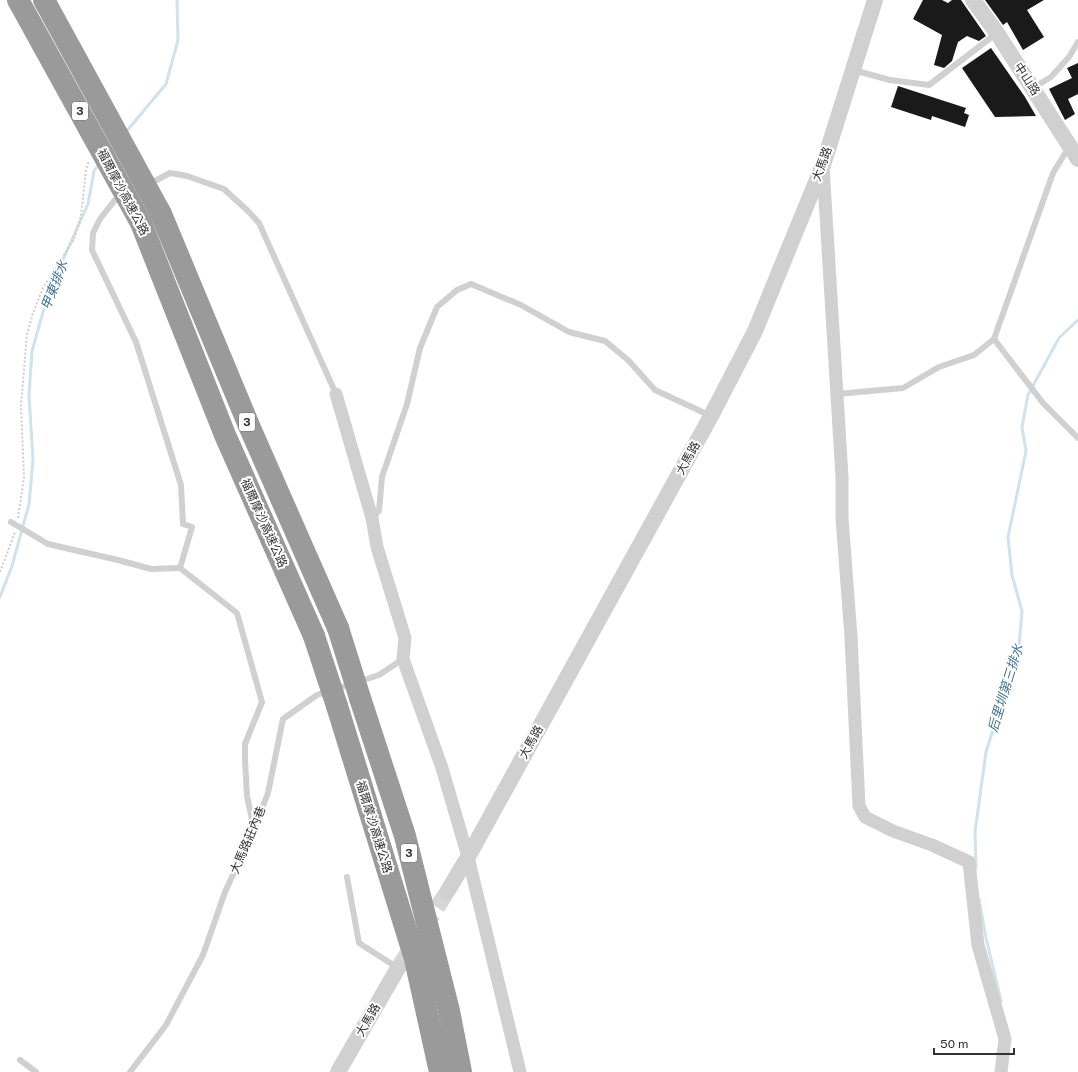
<svg xmlns="http://www.w3.org/2000/svg" width="1078" height="1072" font-family="'Public Sans','Noto Sans TC',sans-serif">
<style>
.lines{fill:none;stroke-linecap:round;stroke-linejoin:round}
.stream{stroke:#cfe2ee;stroke-width:3}
.building{fill:#1a1a1a}
.tertiary-tunnel{stroke:#d6d6d6;stroke-width:16;stroke-dasharray:16 8;stroke-linecap:butt}
.path{stroke:#cdcdcd;stroke-width:2;stroke-dasharray:2 2;stroke-linecap:butt}
.service{stroke:#d0d0d0;stroke-width:6}
.minor{stroke:#d0d0d0;stroke-width:13}
.tertiary{stroke:#d0d0d0;stroke-width:16}
.motorway{stroke:#9a9a9a;stroke-width:22}
.motorway-bridge{stroke:#9a9a9a;stroke-width:22}
.labels{text-anchor:middle;stroke-width:4;stroke-linejoin:round;paint-order:stroke}
.shield{fill:#fff;stroke:#707070;stroke-width:1}
.shield-label{font-size:11px;font-weight:bold;fill:#333}
.street-label{font-size:12px;fill:#333;stroke:#fff}
.water-label{font-size:13px;font-style:italic;fill:#3f7597;stroke:#fff}
</style>
<rect width="100%" height="100%" fill="#fff"/>
<g class="lines">
<!-- stream -->
<g class="stream">
<path d="M126,132L166,84L178,40L177,0"/>
<path d="M0,597L12,566L29,504L33,460L29,395L32,351L49,291L88,204L94,171L99,164"/>
<path d="M976,868L975,832L986,752L1019,646L1022,611L1012,575L1008,537L1026,451L1022,427L1028,395L1059,338L1078,320"/>
<path d="M979,899L986,938L1001,1001"/>
</g>
</g>
<!-- building -->
<g class="building">
<path d="M923,0H942L948,3L952,0H961L986,36L979,41L967,36L958,42L952,61L944,68L934,65L942,35L913,19Z"/>
<path d="M985,0H1044L1027,10L1044,37L1023,50L1007,22L1003,25Z"/>
<path d="M991,48L1025,97L1036,116L995,117L962,68Z"/>
<path d="M1078,63V94L1068,99L1075,114L1065,120L1049,89L1072,78L1067,68Z"/>
<path d="M898,86L966,108L964,113L969,115L965,127L932,116L931,120L891,107Z"/>
</g>
<g class="lines">
<!-- tertiary-tunnel -->
<path class="tertiary-tunnel" d="M398,968L447,892"/>
<!-- path -->
<g class="path">
<path d="M18,518L24,477L21,406L27,334L33,313L43,288L74,239L81,216L86,170L89,161"/>
<path d="M0,572L15,532"/>
</g>
<!-- service -->
<g class="service">
<path d="M853,70L890,80L929,85L997,33"/>
<path d="M1033,88L1051,77L1069,57L1078,42"/>
<path d="M149,184L170,173L187,176L224,189L249,212L259,223L336,394"/>
<path d="M122,197L114,201L100,219L93,233L92,250L136,342L181,485L183,524L192,527L180,568L237,613L262,702L245,744V760L247,796L254,829"/>
<path d="M994,339L1043,403L1078,438"/>
<path d="M837,394L903,388L939,367L974,355L994,339L1053,173L1069,147"/>
<path d="M372,518L379,511L382,477L407,404L420,348L437,307L457,290L471,284L521,305L569,332L605,341L628,360L655,390L711,416"/>
<path d="M11,522L48,544L118,560L151,569L180,568"/>
<path d="M347,877L359,943L398,968"/>
<path d="M20,1060L36,1072"/>
<path d="M130,1072L166,1025L203,955L225,892L254,829L268,793L283,719L317,695L379,675L403,659"/>
</g>
<!-- minor -->
<g class="minor">
<path d="M823,166L842,477V518L851,637L859,806L865,817L893,831L932,845L969,862L978,945L1005,1039L1001,1072"/>
<path d="M336,394L372,518L377,547L405,638L403,659L442,768L468,857L520,1072"/>
</g>
<!-- tertiary -->
<g class="tertiary">
<path d="M973,0L997,33L1078,159"/>
<path d="M447,892L468,857L711,416L755,331L823,165L875,0"/>
<path d="M338,1072L398,968"/>
</g>
<!-- motorway -->
<g class="motorway">
<path d="M161,214L250,428L338,628"/>
<path d="M141,223L225,435L314,636"/>
<path d="M360,698L405,836L449,1011L461,1072"/>
<path d="M337,706L415,959L440,1072"/>
</g>
<!-- motorway-bridge -->
<g class="motorway-bridge">
<path d="M18,0L141,223"/>
<path d="M44,0L161,214"/>
<path d="M338,628L360,698"/>
<path d="M314,636L337,706"/>
</g>
</g>
<g class="labels">
<!-- shield labels -->
<g class="shield">
<rect x="72" y="102" width="16" height="18" rx="3"/>
<rect x="239" y="413" width="16" height="18" rx="3"/>
<rect x="401" y="844" width="16" height="18" rx="3"/>
</g>
<g class="shield-label">
<text x="80" y="115">3</text>
<text x="247" y="426">3</text>
<text x="409" y="857">3</text>
</g>
<!-- street labels -->
<g class="street-label">
<text transform="translate(1027 79) rotate(57)" y="4">中山路</text>
<text transform="translate(822 164) rotate(-70)" y="4">大馬路</text>
<text transform="translate(123 192) rotate(62)" y="4">福爾摩沙高速公路</text>
<text transform="translate(688 458) rotate(-61)" y="4">大馬路</text>
<text transform="translate(264 523) rotate(66)" y="4">福爾摩沙高速公路</text>
<text transform="translate(531 742) rotate(-61)" y="4">大馬路</text>
<text transform="translate(374 827) rotate(73)" y="4">福爾摩沙高速公路</text>
<text transform="translate(248 840) rotate(-67)" y="4">大馬路莊內巷</text>
<text transform="translate(368 1020) rotate(-60)" y="4">大馬路</text>
</g>
<!-- water labels -->
<g class="water-label">
<text transform="translate(54 285) rotate(-69)" y="5">甲東排水</text>
<text transform="translate(1005 688) rotate(-73)" y="5">后里圳第三排水</text>
</g>
</g>
<!-- scale -->
<path d="M934 1048v6h80v-6" fill="none" stroke="#333333" stroke-width="2"/>
<text x="940" y="1048" font-size="12" fill="#333333" stroke="#ffffff" stroke-width="3" paint-order="stroke">50 m</text>
</svg>
